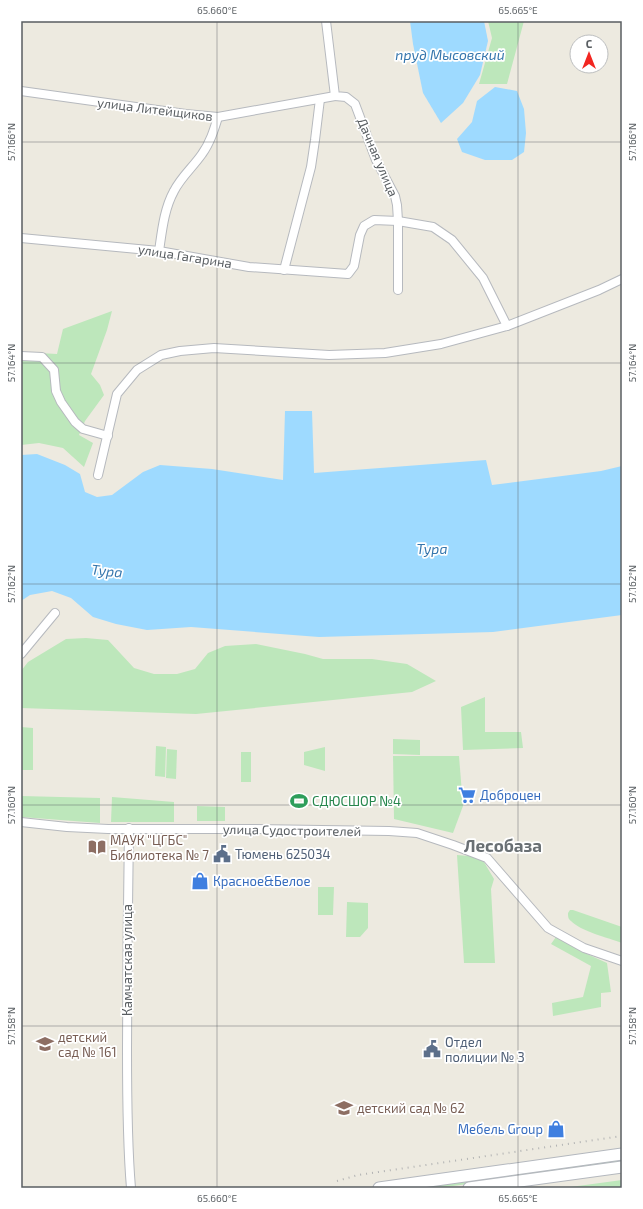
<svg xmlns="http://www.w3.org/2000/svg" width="643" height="1209" font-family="'Exo 2',sans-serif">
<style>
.green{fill:#bde7bb}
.water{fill:#9edaff}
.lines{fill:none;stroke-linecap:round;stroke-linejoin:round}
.minor-casing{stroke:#b6b9be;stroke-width:10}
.secondary-casing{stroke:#b4b8be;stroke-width:13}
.minor{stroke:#fff;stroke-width:8}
.secondary{stroke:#fff;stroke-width:11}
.rail{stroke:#b2b3b3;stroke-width:2;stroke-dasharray:1 5;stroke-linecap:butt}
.ticks{fill:none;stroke:#595e62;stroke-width:1;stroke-opacity:0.45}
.labels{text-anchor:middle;stroke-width:3.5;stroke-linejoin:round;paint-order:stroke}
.street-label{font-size:13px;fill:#595e62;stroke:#fff}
.shop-label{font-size:13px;fill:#366cbe;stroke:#fff;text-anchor:start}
.leisure-label{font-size:13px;fill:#27864d;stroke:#fff;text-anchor:start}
.education-label{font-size:13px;fill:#785e54;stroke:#fff;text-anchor:start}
.service-label{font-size:13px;fill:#4e5e75;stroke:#fff;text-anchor:start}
.water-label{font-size:14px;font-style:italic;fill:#3576ad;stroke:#fff}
.district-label{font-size:17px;font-weight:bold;fill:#6a7074;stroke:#fff}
.neatline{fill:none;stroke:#595e62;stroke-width:1.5}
.ticks-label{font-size:10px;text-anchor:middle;fill:#595e62}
</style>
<rect width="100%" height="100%" fill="#edeae0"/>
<!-- green -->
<g class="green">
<path d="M488,21H524L507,84H479L492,38Z"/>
<path d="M112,311L107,330L91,374L100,385L104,395L85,421L79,435L93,443L84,467L63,448L39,443L21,445V352L57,354L63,329Z"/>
<path d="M86,638L108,640L134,668L154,674H177L195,669L208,653L225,646L256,644L305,654L323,659H372L407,664L436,681L412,692L196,714L21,708V671L28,662L66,639Z"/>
<path d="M485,697V732H521L523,748L463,750L461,707Z"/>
<path d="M21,727L33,728V770H21Z"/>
<path d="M393,739L420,740V755L393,754Z"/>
<path d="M156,746L166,747L165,777L155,776Z"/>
<path d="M325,747V771L304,765V752Z"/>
<path d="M167,749L177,750L176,779L166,778Z"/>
<rect x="241" y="752" width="10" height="30"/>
<path d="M393,756H459L463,806L453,833L394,819Z"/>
<path d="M21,796L100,798V823L21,817Z"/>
<path d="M112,797L174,802V822H111Z"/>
<path d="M197,806L225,807V821H197Z"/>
<path d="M457,855L481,857L494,879L491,889L495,963H464Z"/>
<path d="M318,887H334L333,915H318Z"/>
<path d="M347,902L368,903V928L360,937H346Z"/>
<path d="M570,910H573L622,927V943C609,938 580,931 571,921C568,919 568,916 568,913Z"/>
<path d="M556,937L587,954L607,963L611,992L601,993V1007L553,1016L552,1003L583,997L591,966L551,944Z"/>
<path d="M622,1159V1163L438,1188H410Z"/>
<path d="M622,1180V1188H563Z"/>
</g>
<!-- water -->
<g class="water">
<path d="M410,21H484L488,41L480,75L463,103L441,123L423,93L413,44Z"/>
<path d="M495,87L517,91L524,109L526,133L524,152L512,160H485L462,152L457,139L472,122L477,101Z"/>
<path d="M285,411H312L314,473L486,460L492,485L601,471L622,466V615L493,632L319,637L191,627L147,630L116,624L93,617L71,598L52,591L30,595L21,601V455L37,454L65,465L80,474L85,492L97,497L112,495L143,472L160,465L212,469L283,480Z"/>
</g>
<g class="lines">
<!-- minor casing -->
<g class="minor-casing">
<g id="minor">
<path d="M326,21L335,96L346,97L355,104L376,160L395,196L397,205L398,221V290"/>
<path d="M21,91L186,114L218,117L335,96"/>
<path d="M21,238L159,251L249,267L348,274L354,266L360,235L364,226L374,220L398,221L433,227L452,240L483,278L507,326"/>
<path d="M159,251C162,231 164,209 174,191C181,177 193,167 202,154C210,143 214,130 218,117"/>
<path d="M284,270L311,167L315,140L320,99"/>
<path d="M21,356L42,357L54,370L56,391L61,402L75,422L83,429L108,436"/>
<path d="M98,475L117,394L137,370L161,355L180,351L214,348L329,355L385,353L441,344L507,326L599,290L622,279"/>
<path d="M21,654L55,613"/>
<path d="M21,822L67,827L108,829H248L389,831L417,833L453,845L487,858L548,928L584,948L622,961"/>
<path d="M129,828C128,902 127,975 127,1049C127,1095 127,1142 131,1188"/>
</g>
</g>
<!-- secondary casing -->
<g class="secondary-casing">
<g id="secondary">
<path d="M379,1188L622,1154"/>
<path d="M469,1188L622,1167"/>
</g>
</g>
<!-- minor -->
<use href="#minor" class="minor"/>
<!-- secondary -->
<use href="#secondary" class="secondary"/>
<!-- rail -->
<path class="rail" d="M337,1181L358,1175L622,1136"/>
</g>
<!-- ticks -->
<path class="ticks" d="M217,21V1188M518,21V1188M21,142H622M21,363H622M21,584H622M21,805H622M21,1026H622"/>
<!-- icons -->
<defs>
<g id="supermarket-bare" transform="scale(1.38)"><path d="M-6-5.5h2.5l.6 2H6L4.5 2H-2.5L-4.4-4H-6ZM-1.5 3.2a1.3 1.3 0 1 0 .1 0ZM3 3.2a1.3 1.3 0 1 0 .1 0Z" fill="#3f7fe0" stroke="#fff" stroke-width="2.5" paint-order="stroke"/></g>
<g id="stadium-bare" transform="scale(1.38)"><path d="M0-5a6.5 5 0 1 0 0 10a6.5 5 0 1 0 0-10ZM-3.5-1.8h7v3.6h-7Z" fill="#2e9e5b" stroke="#fff" stroke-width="2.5" paint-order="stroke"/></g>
<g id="library-bare" transform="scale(1.38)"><path d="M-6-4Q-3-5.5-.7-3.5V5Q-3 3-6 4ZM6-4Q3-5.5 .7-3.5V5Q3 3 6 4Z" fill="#8d6e63" stroke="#fff" stroke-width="2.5" paint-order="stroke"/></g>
<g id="civic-bare" transform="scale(1.38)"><path d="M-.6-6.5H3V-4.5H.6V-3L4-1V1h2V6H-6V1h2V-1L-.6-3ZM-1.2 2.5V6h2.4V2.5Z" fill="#5c6f8a" stroke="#fff" stroke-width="2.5" paint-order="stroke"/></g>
<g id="shop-bare" transform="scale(1.38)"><path d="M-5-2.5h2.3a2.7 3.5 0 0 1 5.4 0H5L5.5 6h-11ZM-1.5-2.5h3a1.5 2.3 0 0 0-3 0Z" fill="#3f7fe0" stroke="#fff" stroke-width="2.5" paint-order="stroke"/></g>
<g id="school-bare" transform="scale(1.38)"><path d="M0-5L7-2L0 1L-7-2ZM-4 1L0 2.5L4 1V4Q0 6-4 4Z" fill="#8d6e63" stroke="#fff" stroke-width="2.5" paint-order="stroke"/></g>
</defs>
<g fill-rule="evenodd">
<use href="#supermarket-bare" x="467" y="795"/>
<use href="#stadium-bare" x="299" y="801"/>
<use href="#library-bare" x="97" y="847"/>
<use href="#civic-bare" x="222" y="854"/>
<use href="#shop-bare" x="200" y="881"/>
<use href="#school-bare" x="45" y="1044"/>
<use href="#civic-bare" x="432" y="1049"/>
<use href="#school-bare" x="344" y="1108"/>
<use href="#shop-bare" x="556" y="1129"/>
</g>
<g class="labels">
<!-- street labels -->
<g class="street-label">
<text transform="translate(155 109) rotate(7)" y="5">улица Литейщиков</text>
<text transform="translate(378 157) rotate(67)" y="5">Дачная улица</text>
<text transform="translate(185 256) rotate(9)" y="5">улица Гагарина</text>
<text transform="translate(292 830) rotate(1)" y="5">улица Судостроителей</text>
<text transform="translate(127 960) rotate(-90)" y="5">Камчатская улица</text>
</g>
<!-- shop labels -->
<g class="shop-label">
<text x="480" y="800">Доброцен</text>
<text x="213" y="886">Красное&amp;Белое</text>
<text x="543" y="1134" text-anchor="end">Мебель Group</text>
</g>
<!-- leisure labels -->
<g class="leisure-label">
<text x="312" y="806">СДЮСШОР №4</text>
</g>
<!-- education labels -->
<g class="education-label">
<text x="110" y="845">МАУК "ЦГБС"<tspan x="110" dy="15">Библиотека № 7</tspan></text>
<text x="58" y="1042">детский<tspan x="58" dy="15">сад № 161</tspan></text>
<text x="357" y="1113">детский сад № 62</text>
</g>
<!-- service labels -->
<g class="service-label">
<text x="235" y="859">Тюмень 625034</text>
<text x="445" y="1047">Отдел<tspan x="445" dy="15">полиции № 3</tspan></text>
</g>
<!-- water labels -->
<g class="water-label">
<text x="450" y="60">пруд Мысовский</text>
<text x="432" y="554">Тура</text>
<text transform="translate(107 571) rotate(6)" y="5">Тура</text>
</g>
<!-- district labels -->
<g class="district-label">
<text x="503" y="852">Лесобаза</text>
</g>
</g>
<!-- border -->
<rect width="643" height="1209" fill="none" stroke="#ffffff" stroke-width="44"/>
<!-- north arrow -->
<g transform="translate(589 54)"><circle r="19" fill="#ffffff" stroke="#bdbfc0"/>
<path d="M0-3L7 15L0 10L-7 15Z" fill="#f22621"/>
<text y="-6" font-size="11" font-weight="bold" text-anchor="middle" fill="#595e62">С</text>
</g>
<rect x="22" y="22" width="599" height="1165" class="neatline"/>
<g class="ticks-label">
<text x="217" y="14">65.660°E</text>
<text x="518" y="14">65.665°E</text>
<text transform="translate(11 142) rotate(-90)" y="4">57.166°N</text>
<text transform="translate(632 142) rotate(-90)" y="4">57.166°N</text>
<text transform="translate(11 363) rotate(-90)" y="4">57.164°N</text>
<text transform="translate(632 363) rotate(-90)" y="4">57.164°N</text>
<text transform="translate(11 584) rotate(-90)" y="4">57.162°N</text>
<text transform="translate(632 584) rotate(-90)" y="4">57.162°N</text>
<text transform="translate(11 805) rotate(-90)" y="4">57.160°N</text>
<text transform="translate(632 805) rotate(-90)" y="4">57.160°N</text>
<text transform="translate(11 1026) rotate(-90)" y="4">57.158°N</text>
<text transform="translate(632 1026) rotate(-90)" y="4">57.158°N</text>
<text x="217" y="1202">65.660°E</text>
<text x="518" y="1202">65.665°E</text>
</g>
</svg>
